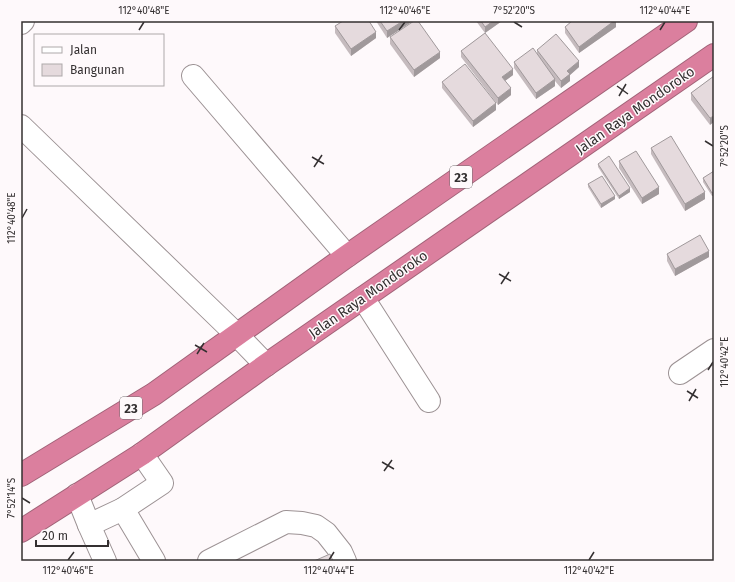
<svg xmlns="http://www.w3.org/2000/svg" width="735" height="582" font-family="'Fira Sans',sans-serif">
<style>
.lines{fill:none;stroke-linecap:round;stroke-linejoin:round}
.minor-casing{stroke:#9c9294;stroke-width:24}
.highway-casing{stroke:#a16378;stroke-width:24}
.minor{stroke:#fff;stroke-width:22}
.highway{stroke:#db7f9e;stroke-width:22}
.wall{fill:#c5bbbe}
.shaded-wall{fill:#a0999b}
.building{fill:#e5dadd;stroke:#a0999b}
.ticks{fill:none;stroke:#343031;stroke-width:1.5}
.labels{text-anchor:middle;stroke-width:3;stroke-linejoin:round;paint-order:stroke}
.shield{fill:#fef9fb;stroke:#716c6e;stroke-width:1}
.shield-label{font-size:13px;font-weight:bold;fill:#343031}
.street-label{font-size:14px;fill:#343031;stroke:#fef9fb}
.neatline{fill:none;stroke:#343031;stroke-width:1.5}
.ticks-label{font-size:10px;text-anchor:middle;fill:#343031}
</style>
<rect width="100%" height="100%" fill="#fef9fb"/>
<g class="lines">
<!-- minor casing -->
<g class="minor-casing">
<g id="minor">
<path d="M21,23L23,21"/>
<path d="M193,76L347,256"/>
<path d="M21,126L237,335L266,365"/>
<path d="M363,298L429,401"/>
<path d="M680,373L714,350"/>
<path d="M77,495L89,525L105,561"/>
<path d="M123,509L154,561"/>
<path d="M89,525L123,509L162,483L142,454"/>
<path d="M209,561L286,522L302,523L316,526L326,533L341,552L345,561"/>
</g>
</g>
<!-- highway casing -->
<g class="highway-casing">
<g id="highway">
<path d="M21,475L154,394L347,256L686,21"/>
<path d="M21,531L142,454L266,365L714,55"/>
</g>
</g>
<!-- minor -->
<use href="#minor" class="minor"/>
<!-- highway -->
<use href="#highway" class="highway"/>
</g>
<!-- wall -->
<g class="wall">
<path d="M376,21H413L387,38Z"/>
<path d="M476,21H502L485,33L513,75L505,81L511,95L498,105L461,57V51L485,33Z"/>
<path d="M616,21V27L579,53L565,33V27Z"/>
<path d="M335,26L376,38L351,56L335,33Z"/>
<path d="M390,37L440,58L414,77L390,44Z"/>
<path d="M537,50L579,67L570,75V81L561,88L555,81V86L536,99L514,68V62L537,53Z"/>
<path d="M714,76L710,125L691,100V93Z"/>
<path d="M442,82L496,110L473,127L442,88Z"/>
<path d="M651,148L705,199L685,211L651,154Z"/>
<path d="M619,161L659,194L642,204L619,168Z"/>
<path d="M598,164L630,192L619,199L598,167Z"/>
<path d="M714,171V195L712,196L703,182V178Z"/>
<path d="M588,184L615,199L601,208L588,187Z"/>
<path d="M667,254L709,257L675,276L667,261Z"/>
<path d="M714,260V269L713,267V261Z"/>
</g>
<!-- shaded-wall -->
<g class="shaded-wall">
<path d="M403,21H413L387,38V31Z"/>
<path d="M493,21H502L485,33V27Z"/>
<path d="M614,21H616V27L579,53V47Z"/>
<path d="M376,32V38L351,56V49Z"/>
<path d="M440,52V58L414,77V70Z"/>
<path d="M579,61V67L570,75V81L561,88V81L567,71Z"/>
<path d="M513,69V75L502,83V77Z"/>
<path d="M555,79V86L536,99V93Z"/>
<path d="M511,88V95L498,105V98Z"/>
<path d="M496,103V110L473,127V121Z"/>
<path d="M714,116V122L710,125V118Z"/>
<path d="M659,187V194L642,204V198Z"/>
<path d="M630,188V192L619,199V196Z"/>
<path d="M714,191V195L712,196V193Z"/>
<path d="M705,192V199L685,211V204Z"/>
<path d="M615,196V199L601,208V204Z"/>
<path d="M709,251V257L675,276V269Z"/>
</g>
<!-- building -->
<g class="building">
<path d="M343,21H369L376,32L351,49L335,26Z"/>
<path d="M380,21H403L387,31Z"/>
<path d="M414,21H418L440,52L414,70L390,37Z"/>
<path d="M481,21H493L485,27Z"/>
<path d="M572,21H614L579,47L565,27Z"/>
<path d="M485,33L513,69L502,77L511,88L498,98L461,51Z"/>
<path d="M556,34L579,61L567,71L570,74L561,81L537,50Z"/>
<path d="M533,48L555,79L536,93L514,62Z"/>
<path d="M465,64L496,103L473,121L442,82Z"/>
<path d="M714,76V116L710,118L691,93Z"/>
<path d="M671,136L705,192L685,204L651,148Z"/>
<path d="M636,151L659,187L642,198L619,161Z"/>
<path d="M609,156L630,188L619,196L598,164Z"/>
<path d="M714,171V191L712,193L703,178Z"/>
<path d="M602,176L615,196L601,204L588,184Z"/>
<path d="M700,235L709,251L675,269L667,254Z"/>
<path d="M330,554L333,561H314Z"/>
</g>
<!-- ticks -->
<path class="ticks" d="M514,22L522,27M139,30L144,22M399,30L405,22M660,30L665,22M617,86L628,94M619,96L626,84M705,141L713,146M312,157L324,164M314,167L322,155M22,218L27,209M499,274L511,281M501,284L509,272M195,345L207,352M197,354L204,343M708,370L713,362M687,391L698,398M689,401L696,389M382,462L394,469M384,471L392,460M22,498L30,503M68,560L74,552M329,560L334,552M589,560L594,552"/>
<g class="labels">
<!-- shield labels -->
<g class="shield">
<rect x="450" y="166" width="22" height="22" rx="3"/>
<rect x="120" y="397" width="22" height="22" rx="3"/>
</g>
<g class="shield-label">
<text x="461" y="182">23</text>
<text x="131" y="413">23</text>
</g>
<!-- street labels -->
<g class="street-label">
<text transform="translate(635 110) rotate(-35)" y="5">Jalan Raya Mondoroko</text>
<text transform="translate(368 294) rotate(-35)" y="5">Jalan Raya Mondoroko</text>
</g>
</g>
<!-- border -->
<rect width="735" height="582" fill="none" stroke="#fef9fb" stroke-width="44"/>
<!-- legend -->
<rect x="34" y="34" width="130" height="52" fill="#fef9fb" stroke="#ada9aa"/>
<rect x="42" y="47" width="20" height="6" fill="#ffffff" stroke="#ada9aa"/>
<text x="70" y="54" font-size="12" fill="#343031">Jalan</text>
<rect x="42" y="64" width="20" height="12" fill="#e5dadd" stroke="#ada9aa"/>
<text x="70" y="74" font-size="12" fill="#343031">Bangunan</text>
<!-- scale -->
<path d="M36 540v6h72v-6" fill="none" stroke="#343031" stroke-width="2"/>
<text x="42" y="540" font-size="12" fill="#343031" stroke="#fef9fb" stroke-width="3" paint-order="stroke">20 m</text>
<rect x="22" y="22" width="691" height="538" class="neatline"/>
<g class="ticks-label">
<text x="144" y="14">112°40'48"E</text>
<text x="405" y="14">112°40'46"E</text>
<text x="514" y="14">7°52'20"S</text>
<text x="665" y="14">112°40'44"E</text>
<text transform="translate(724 146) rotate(-90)" y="4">7°52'20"S</text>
<text transform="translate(11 218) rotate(-90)" y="4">112°40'48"E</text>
<text transform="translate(724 362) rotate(-90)" y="4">112°40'42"E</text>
<text transform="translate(11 498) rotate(-90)" y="4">7°52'14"S</text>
<text x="68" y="574">112°40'46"E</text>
<text x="329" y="574">112°40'44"E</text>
<text x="589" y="574">112°40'42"E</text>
</g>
</svg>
